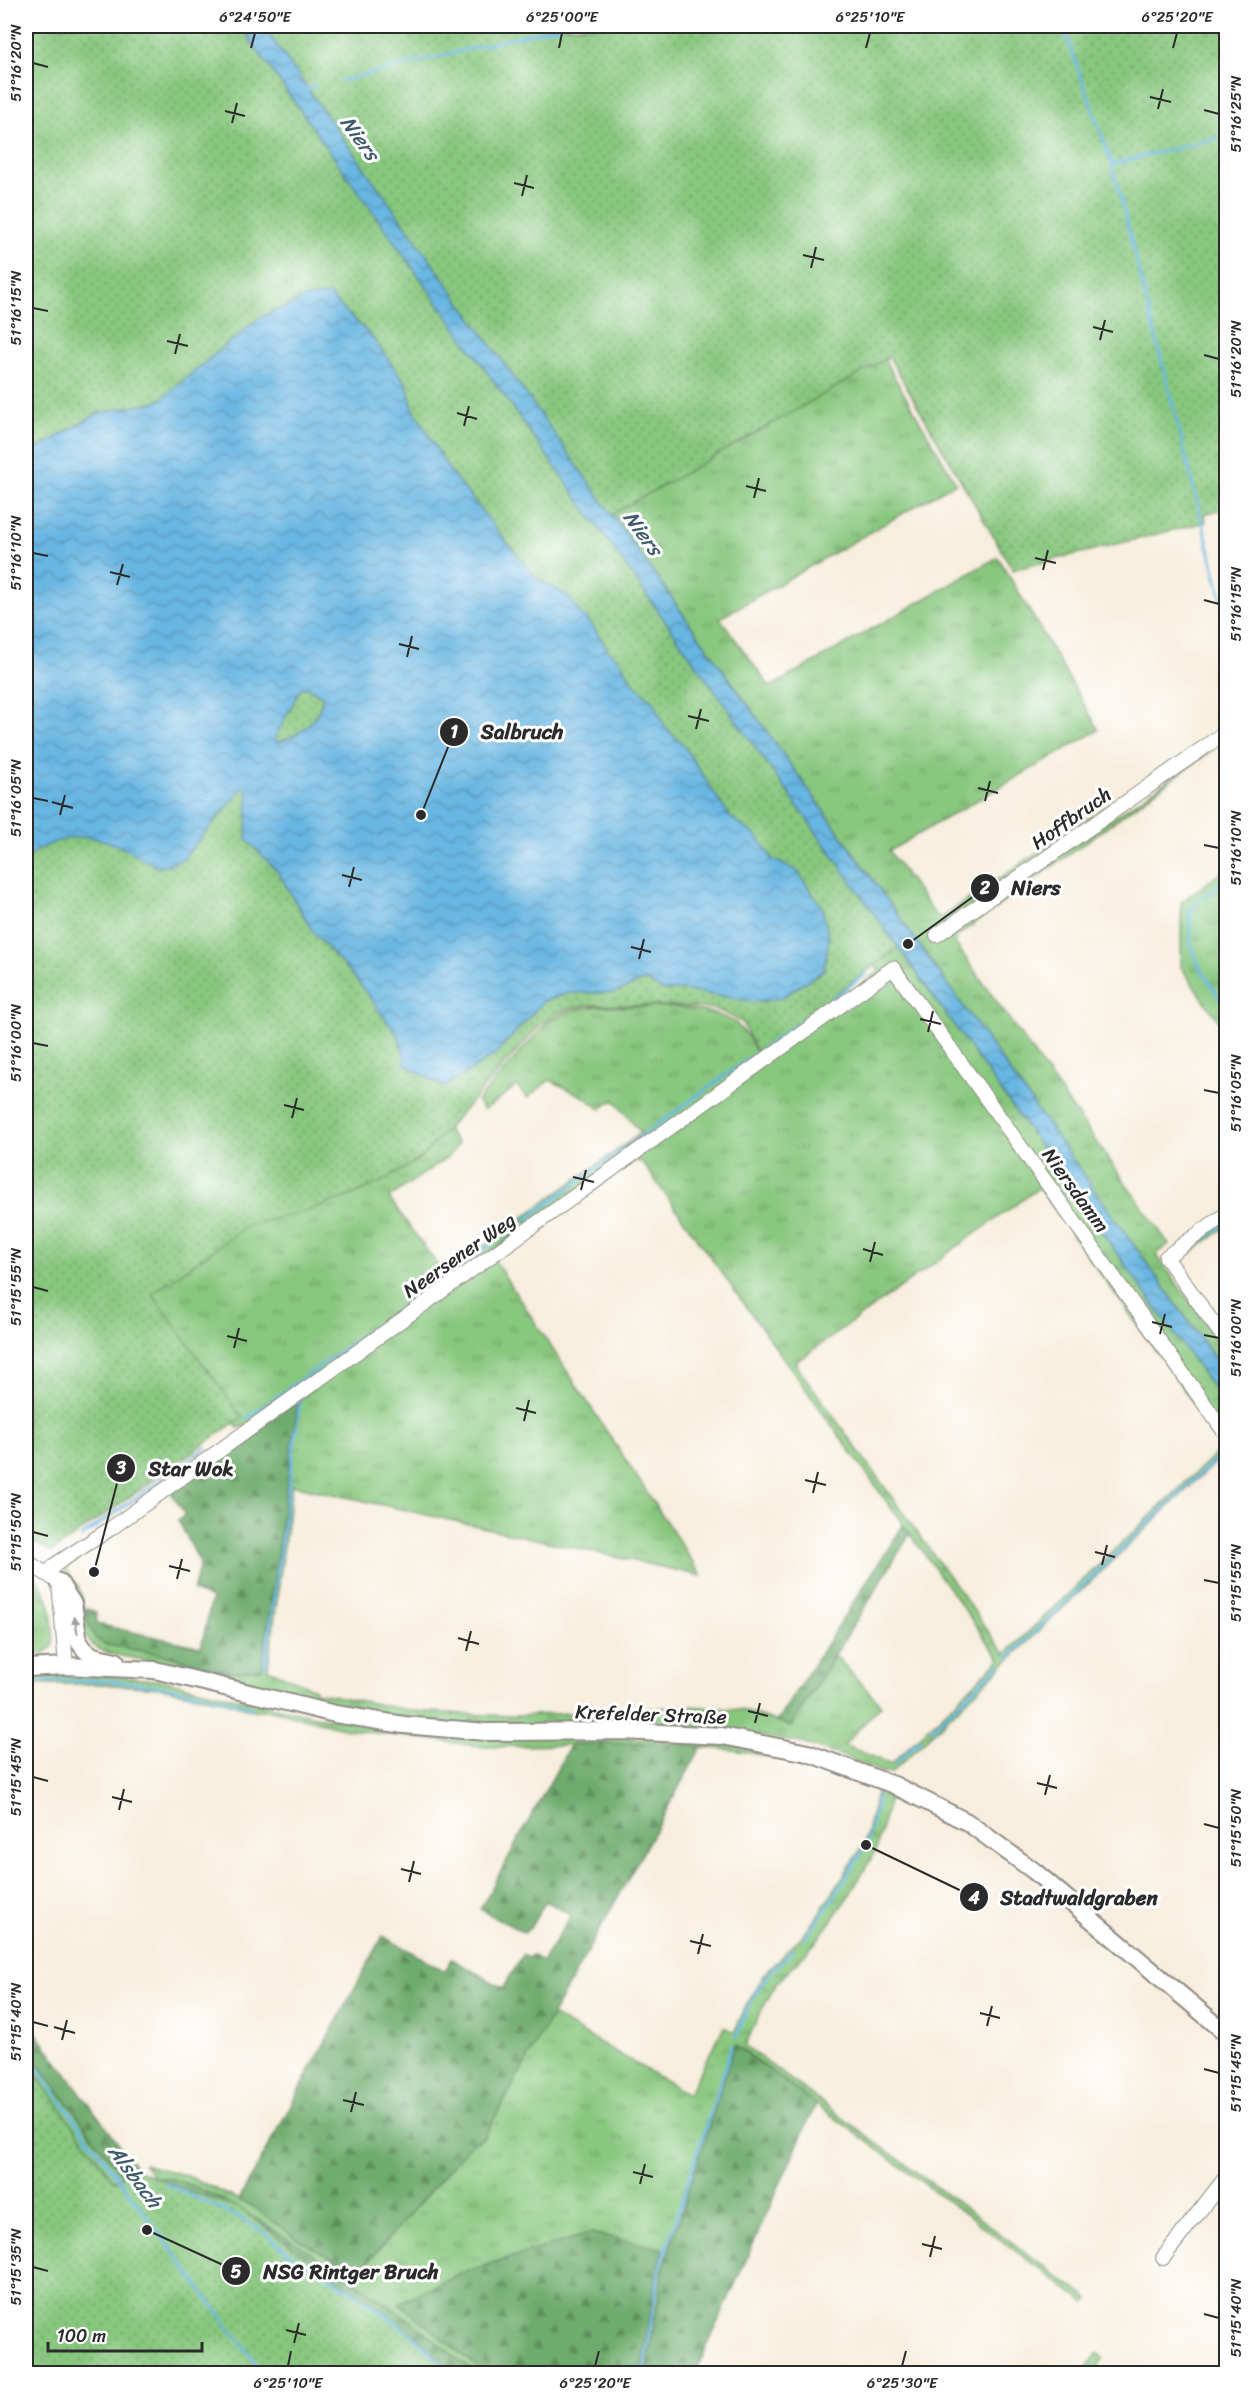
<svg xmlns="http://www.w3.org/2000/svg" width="1252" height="2399" font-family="Sriracha,sans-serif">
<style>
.grass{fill:url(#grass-tufts);stroke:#5a7954;stroke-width:1.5;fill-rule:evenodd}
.forest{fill:url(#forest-firs);stroke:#4c6c4c;stroke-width:1.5}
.park{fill:url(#park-dots);stroke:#5a7954;stroke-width:1.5}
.water{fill:url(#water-waves);stroke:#4a7086;stroke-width:1.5;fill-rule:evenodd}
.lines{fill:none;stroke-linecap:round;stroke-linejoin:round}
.stream{stroke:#68b6e2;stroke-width:3}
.minor-casing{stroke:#918c84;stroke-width:16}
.major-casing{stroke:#918c84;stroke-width:20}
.minor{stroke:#fff;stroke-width:14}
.major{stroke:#fff;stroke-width:16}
.oneway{fill:#a0a0a0}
.ticks{fill:none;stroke:#2b2b2b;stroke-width:2}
.labels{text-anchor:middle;stroke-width:6;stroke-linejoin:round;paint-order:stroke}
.street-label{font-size:20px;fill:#2b2b2b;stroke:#fff}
.water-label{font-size:21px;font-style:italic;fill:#405c6b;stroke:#fff}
.leader{fill:none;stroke:#2b2b2b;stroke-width:2}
.callout-dot{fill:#2b2b2b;stroke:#fff;stroke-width:2}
.mark-label{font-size:18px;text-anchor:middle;font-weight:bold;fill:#fff}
.callout-label{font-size:21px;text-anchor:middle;font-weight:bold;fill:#2b2b2b;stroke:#fff;stroke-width:6;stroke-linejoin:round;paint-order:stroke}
.neatline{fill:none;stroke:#2b2b2b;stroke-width:2}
.ticks-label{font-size:15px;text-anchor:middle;fill:#2b2b2b}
</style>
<defs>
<pattern id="grass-tufts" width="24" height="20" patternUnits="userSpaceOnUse" patternTransform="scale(1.5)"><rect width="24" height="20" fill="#88c77e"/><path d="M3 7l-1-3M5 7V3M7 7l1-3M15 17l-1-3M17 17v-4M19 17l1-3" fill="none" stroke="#6fa267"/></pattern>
<pattern id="forest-firs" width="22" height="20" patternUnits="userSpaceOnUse" patternTransform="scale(1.5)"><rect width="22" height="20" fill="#6eac6d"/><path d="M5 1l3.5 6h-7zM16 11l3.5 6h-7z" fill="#5b8c5a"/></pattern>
<pattern id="park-dots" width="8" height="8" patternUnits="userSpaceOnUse" patternTransform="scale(1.5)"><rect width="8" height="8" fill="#88c77e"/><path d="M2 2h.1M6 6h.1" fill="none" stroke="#6fa267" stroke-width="1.8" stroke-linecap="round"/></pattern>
<pattern id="water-waves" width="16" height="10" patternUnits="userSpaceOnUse" patternTransform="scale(1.5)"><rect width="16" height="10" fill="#68b6e2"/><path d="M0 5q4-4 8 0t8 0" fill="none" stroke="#5694b7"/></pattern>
</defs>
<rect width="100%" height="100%" fill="#fff"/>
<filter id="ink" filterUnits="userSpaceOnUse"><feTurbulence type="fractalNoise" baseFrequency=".0167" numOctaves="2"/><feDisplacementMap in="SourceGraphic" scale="12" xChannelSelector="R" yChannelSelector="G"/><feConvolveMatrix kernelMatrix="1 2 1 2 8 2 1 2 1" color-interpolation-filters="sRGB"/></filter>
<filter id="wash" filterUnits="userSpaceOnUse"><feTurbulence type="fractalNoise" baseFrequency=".008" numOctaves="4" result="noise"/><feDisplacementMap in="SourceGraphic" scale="24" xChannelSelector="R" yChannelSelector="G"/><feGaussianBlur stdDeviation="1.35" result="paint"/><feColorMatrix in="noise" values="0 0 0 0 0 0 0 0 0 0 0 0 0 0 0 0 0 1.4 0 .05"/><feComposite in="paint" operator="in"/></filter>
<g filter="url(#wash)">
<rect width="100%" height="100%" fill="#f7eedd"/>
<!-- grass -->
<g class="grass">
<path d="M26,26H240L1226,1406V1452L891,1773H883L846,1757L801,1743L717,1729L510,1727L416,1722L319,1705L170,1665L111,1654L99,1649L92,1645L84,1634L75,1594L65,1575L66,1569L79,1587L90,1628L143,1650L231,1672L297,1401L530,1224L524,1223L521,1219L641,1133L614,1100L600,1109L586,1098L550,1080L527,1098L517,1086L484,1110L477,1101L546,1023L565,1012L596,1006L672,1007L714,1013L735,1022L748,1037L759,1057L880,971ZM634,1161L642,1162L1000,1659L891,1764L844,1745L881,1705L835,1655L791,1726L742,1710L688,1706L517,1716L464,1714L414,1711L315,1692V1689L268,1669L292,1485L702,1576L494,1260ZM1039,1188L1224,1446L1005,1654L795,1363Z"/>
<path d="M263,26H691L956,483L720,618L770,687L998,557L1099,730L889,851L936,916L942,917L1127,792L1126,798L947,932L1226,740L956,937L955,943L1169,1244L1156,1254L1226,1352V1374Z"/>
<path d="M26,863L342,987L458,1144L449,1156L389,1198L444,1274L516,1223L519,1227L515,1234L247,1426L238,1428L26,1138Z"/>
<path d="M1226,869V1032L1181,967V902Z"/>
<path d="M1226,1218V1227L1180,1260L1185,1248Z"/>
<path d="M26,1569C46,1584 53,1608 53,1633C54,1637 54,1644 52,1647C46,1655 34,1656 26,1658L31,1601Z"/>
<path d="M35,1675L110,1676L166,1681L323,1718L763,1746L884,1784L882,1794L890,1798L876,1850L852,1891L816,1942L777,1983L760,2013L745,2046L1089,2299L1086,2303L736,2045L663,2270L646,2373H641L658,2268L664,2249L591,2233L464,2272L400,2303L485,2373H475L385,2303L155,2178L144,2164L188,2176L252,2206L295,2237L358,2273L471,2144L484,2137L552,2015L688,2094L724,2027L734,2032L746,2006L764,1974L801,1937L816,1918L864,1844L877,1792L868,1785L831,1772L782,1759L734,1750L640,1743L485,1747L347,1729L271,1710H253L221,1700L159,1688L97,1684H26V1676Z"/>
<path d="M26,2047L269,2373H258L33,2073L26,2070L29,2067L26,2062Z"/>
<path d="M243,2218L362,2296L413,2334L454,2373H451Z"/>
<path d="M1098,2353L1104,2358L1091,2373H1082Z"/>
</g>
<!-- forest -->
<g class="forest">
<path d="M298,1400L262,1669L231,1672L166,1655L107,1645L95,1638L90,1628L86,1608L96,1612L97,1624L201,1647L212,1598L193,1591L200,1563L178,1520L184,1516L183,1511L170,1491Z"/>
<path d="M903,1525L910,1534L791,1726L777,1721Z"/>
<path d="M640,1743L702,1746L484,2137L471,2144L358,2273L295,2237L252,2206L239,2200L383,1936L445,1971L452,1959L503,1988L523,1955L528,1958L532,1955L542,1962L571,1915L546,1901L530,1928L524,1933L480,1909L571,1744Z"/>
<path d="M26,2019L138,2170L155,2178C194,2167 376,2296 415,2324C435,2340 455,2357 475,2373H454L413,2334L362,2296L290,2252L269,2373L26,2047Z"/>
<path d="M735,2045L816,2104L695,2373H646L663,2270Z"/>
<path d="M591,2233L664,2249L658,2268L641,2373H485L399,2303L464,2272Z"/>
</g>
<!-- park -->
<g class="park">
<path d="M26,26H1226V508L1204,514L1206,522L1013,570L889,357L604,519L906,942L757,1053L742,1022L716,1009L670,1006L590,1005L563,1010L543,1022L421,1158L387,1179L352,1195L301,1213L248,1225L152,1294L242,1417L52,1552L26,1539Z"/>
<path d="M30,2067L114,2181L127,2173L138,2170L193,2193L238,2207L414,2337L453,2373H26V2070Z"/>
</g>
<!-- water -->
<g class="water">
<path d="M240,26H263L1226,1374V1406Z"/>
<path d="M329,295L371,336L406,383L413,408L449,470L535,577L568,596L581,614L588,619L609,651L620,661L633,683L654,703L665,727L684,746L730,817L758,837L772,859L797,871L822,907L829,938L824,970L781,998L757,1002L682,990L663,991L645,980L614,993H570L544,1001L495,1055L444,1087L406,1065L399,1037L356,979L313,932L278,872L247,840L248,790L242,789L182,860L158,868C125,847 90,826 51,844C39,849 33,852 26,863V462L33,451L98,413L157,402L259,318L306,297ZM301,688H309L323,697C319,720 300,736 278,742L275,738Z"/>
</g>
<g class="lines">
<!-- stream -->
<g class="stream">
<path d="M1063,26L1112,164L1226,616"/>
<path d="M341,81L561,26"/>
<path d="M306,89L316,86"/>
<path d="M1112,164L1226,136"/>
<path d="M1226,880L1199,901L1190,911L1191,945L1199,966L1226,1008"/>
<path d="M525,1220L866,974"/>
<path d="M1182,1254L1226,1223"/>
<path d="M247,1418L516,1226"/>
<path d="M81,1537L206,1448"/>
<path d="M1008,1657L1224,1451"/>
<path d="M265,1667L300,1400"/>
<path d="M26,1683C101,1676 180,1684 252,1708"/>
<path d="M931,1730L1000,1664"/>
<path d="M895,1763L920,1740"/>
<path d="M804,1939L832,1900L866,1845L878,1797"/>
<path d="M736,2037L748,2007L766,1976L793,1950"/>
<path d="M26,2054L264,2374"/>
<path d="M26,2073L35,2067"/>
<path d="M166,2184L242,2219L266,2233L289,2253L361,2297L412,2335L453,2374"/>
<path d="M643,2374L659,2272L732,2046"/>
</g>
</g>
</g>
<g filter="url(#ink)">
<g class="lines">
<!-- minor casing -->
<g class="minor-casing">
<g id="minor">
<path d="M937,935L1226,732"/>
<path d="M1226,1214L1166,1257L1226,1341"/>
<path d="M26,1561L59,1582L66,1666"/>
<path d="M47,1574L56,1564L110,1529L893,968L1226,1434"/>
<path d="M1163,2258L1226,2177"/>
</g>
</g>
<!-- major casing -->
<g class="major-casing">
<g id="major">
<path d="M59,1582L73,1604L79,1642L85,1650L93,1656L116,1661"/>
<path d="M26,1668L66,1666L155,1670L335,1714L404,1725L486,1732L623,1731L722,1736L808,1753L894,1785L967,1822L1034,1871L1226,2033"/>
</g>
</g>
<!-- minor -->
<use href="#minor" class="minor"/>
<!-- major -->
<use href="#major" class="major"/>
</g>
<!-- one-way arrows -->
<defs><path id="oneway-solid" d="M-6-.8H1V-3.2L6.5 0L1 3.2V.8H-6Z" transform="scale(1.5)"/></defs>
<use class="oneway" href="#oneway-solid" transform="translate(76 1625) rotate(-100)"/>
</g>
<!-- ticks -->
<path class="ticks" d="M251,48L255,33M559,48L562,33M866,48L870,33M1173,48L1177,33M33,63L48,67M1150,97L1171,102M1158,109L1163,89M1204,110L1219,114M225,111L245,116M232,123L237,103M514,183L534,188M522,196L527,175M803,255L824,260M811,268L816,247M33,308L48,311M1093,327L1113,332M1100,340L1105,320M167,341L188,346M175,354L180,334M1204,355L1219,359M457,413L477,419M464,426L469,406M746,486L766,491M754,498L759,478M33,553L48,556M1035,558L1056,563M1043,570L1048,550M110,572L130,577M117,585L123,564M1204,600L1219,604M399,644L419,649M407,657L412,636M688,716L709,721M696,729L701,709M978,788L998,793M33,798L48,801M985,801L990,781M52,802L73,808M60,815L65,795M1204,845L1219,848M342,875L362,880M349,887L354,867M631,947L651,952M639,959L644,939M920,1019L941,1024M928,1032L933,1011M33,1043L48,1046M1204,1090L1219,1093M284,1105L304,1110M292,1118L297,1098M573,1177L594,1182M581,1190L586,1170M863,1249L883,1255M870,1262L875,1242M33,1287L48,1291M1152,1322L1172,1327M1160,1334L1165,1314M1204,1335L1219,1338M227,1336L247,1341M234,1348L239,1328M516,1408L536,1413M524,1421L529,1400M805,1480L826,1485M813,1493L818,1472M33,1532L48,1536M1095,1552L1115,1557M1102,1565L1107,1545M169,1566L190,1571M177,1579L182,1559M1204,1580L1219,1583M458,1638L479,1644M466,1651L471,1631M748,1711L768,1716M755,1723L760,1703M33,1777L48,1781M1037,1783L1057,1788M1045,1795L1050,1775M112,1797L132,1802M119,1810L124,1789M1204,1824L1219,1828M401,1869L421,1874M409,1882L414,1861M690,1941L711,1946M698,1954L703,1934M980,2013L1000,2018M33,2022L48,2026M987,2026L992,2006M54,2027L75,2033M62,2040L67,2020M1204,2069L1219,2073M343,2100L364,2105M351,2112L356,2092M633,2172L653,2177M640,2184L645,2164M922,2244L942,2249M930,2257L935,2236M33,2267L48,2271M1204,2314L1219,2318M286,2330L306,2335M294,2343L299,2323M288,2366L291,2351M595,2366L599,2351M902,2366L906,2351"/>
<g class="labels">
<!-- street labels -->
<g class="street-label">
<text transform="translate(1071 818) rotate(-35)" y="7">Hoffbruch</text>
<text transform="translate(1076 1190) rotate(54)" y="7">Niersdamm</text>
<text transform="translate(459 1255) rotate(-35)" y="7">Neersener Weg</text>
<text transform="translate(651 1714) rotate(2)" y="7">Krefelder Straße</text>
</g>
<!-- water labels -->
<g class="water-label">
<text transform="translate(360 138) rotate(54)" y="7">Niers</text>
<text transform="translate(643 533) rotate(54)" y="7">Niers</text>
<text transform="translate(135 2176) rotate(53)" y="7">Alsbach</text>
</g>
</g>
<!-- callouts -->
<path class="leader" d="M421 815L454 732M908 944L985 888M94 1572L121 1468M866 1845L974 1897M147 2230L236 2271"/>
<g class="callout-dot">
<circle cx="421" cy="815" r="6"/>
<circle cx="908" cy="944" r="6"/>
<circle cx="94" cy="1572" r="6"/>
<circle cx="866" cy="1845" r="6"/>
<circle cx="147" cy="2230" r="6"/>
<circle cx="454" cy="732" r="15"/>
<circle cx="985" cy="888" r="15"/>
<circle cx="121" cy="1468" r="15"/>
<circle cx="974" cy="1897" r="15"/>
<circle cx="236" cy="2271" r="15"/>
</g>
<g class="mark-label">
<text x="454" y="738">1</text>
<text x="985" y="894">2</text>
<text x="121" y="1474">3</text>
<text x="974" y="1904">4</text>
<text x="236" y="2278">5</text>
</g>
<g class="callout-label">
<text x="522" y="739">Salbruch</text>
<text x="1036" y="895">Niers</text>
<text x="191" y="1476">Star Wok</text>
<text x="1079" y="1905">Stadtwaldgraben</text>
<text x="351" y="2279">NSG Rintger Bruch</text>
</g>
<!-- margin -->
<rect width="1252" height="2399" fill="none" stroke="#fff" stroke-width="66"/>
<!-- scale -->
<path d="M48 2342v9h154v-9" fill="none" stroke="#2b2b2b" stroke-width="3"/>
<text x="57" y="2342" font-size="18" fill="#2b2b2b" stroke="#ffffff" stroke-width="4.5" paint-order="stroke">100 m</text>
<rect x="33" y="33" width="1186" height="2333" class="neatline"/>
<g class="ticks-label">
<text x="255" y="22">6°24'50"E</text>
<text x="562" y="22">6°25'00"E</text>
<text x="870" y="22">6°25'10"E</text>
<text x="1177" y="22">6°25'20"E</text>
<text transform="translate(16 63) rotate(-90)" y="5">51°16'20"N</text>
<text transform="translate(1236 114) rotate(-90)" y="5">51°16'25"N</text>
<text transform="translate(16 308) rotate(-90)" y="5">51°16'15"N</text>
<text transform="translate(1236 359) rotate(-90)" y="5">51°16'20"N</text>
<text transform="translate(16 553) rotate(-90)" y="5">51°16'10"N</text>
<text transform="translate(1236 604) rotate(-90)" y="5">51°16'15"N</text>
<text transform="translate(16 798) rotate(-90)" y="5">51°16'05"N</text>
<text transform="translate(1236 848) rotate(-90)" y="5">51°16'10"N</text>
<text transform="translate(16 1043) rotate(-90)" y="5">51°16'00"N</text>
<text transform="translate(1236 1093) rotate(-90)" y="5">51°16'05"N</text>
<text transform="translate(16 1287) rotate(-90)" y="5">51°15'55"N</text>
<text transform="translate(1236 1338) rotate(-90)" y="5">51°16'00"N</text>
<text transform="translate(16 1532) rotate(-90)" y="5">51°15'50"N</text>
<text transform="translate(1236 1583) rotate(-90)" y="5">51°15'55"N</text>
<text transform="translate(16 1777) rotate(-90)" y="5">51°15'45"N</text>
<text transform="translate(1236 1828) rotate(-90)" y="5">51°15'50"N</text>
<text transform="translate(16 2022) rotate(-90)" y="5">51°15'40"N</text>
<text transform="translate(1236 2073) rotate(-90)" y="5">51°15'45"N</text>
<text transform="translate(16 2267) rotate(-90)" y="5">51°15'35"N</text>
<text transform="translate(1236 2318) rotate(-90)" y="5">51°15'40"N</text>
<text x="288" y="2388">6°25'10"E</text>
<text x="595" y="2388">6°25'20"E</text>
<text x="902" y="2388">6°25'30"E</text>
</g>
</svg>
